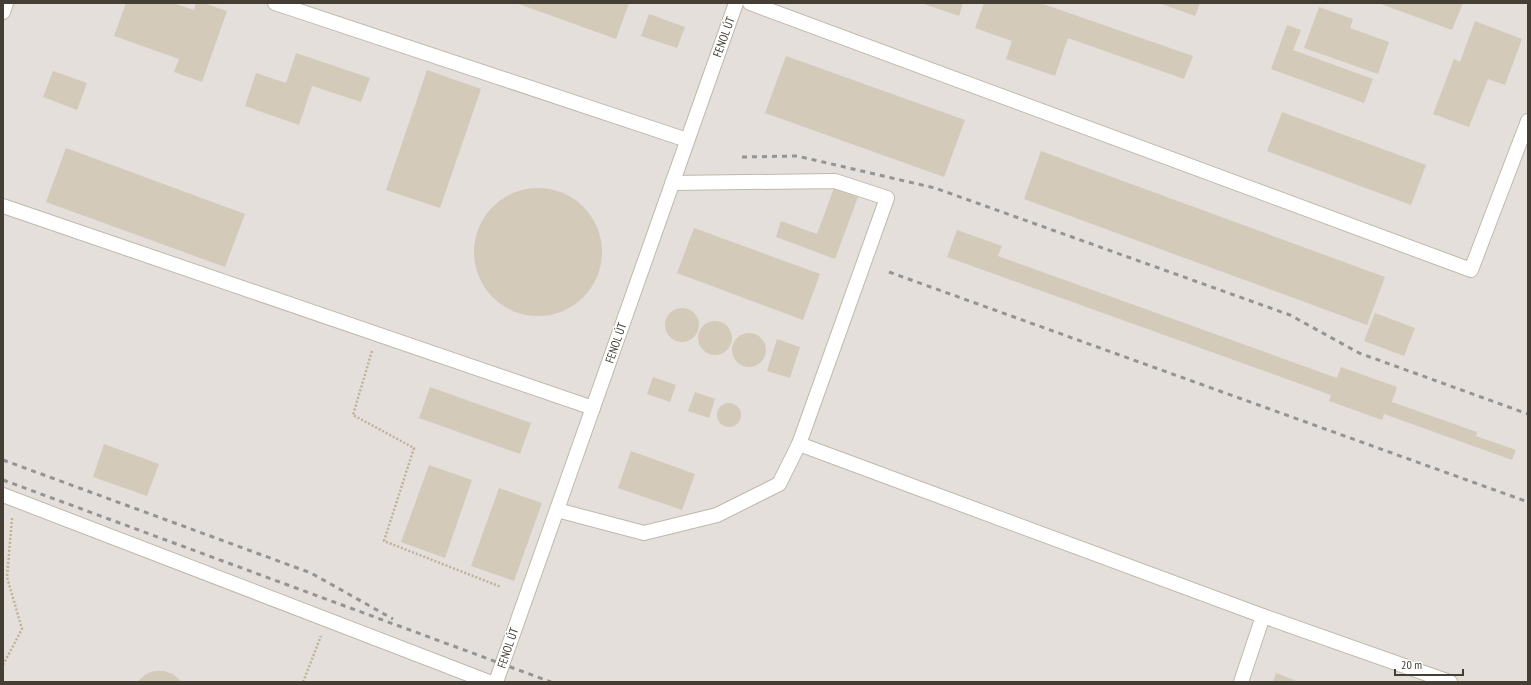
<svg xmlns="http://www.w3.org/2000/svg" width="1531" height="685" font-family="'PT Sans Narrow',sans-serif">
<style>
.industrial{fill:#e4dfda}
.building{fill:#d4caba}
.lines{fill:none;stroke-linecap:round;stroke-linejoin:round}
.service-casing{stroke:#c0b9aa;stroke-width:16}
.path{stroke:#bfb299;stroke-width:2.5;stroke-dasharray:2 2;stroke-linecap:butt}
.service{stroke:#fff;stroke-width:14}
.rail{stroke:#949494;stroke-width:3;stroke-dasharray:5 5;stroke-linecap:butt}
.labels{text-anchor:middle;stroke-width:3;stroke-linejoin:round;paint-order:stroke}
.street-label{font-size:12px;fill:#443e34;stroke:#fff}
</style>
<rect width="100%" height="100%" fill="#f2eee5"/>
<!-- industrial -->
<rect class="industrial" x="3" y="3" width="1525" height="679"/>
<!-- building -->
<g class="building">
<path d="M126,3H173L194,10L196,3H203L227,11L202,82L174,72L179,59L114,36Z"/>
<path d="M516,3H629L616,39Z"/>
<path d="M921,3H963L959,16Z"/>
<path d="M984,3H1040L1193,56L1184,79L1068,38L1055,76L1006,59L1012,41L975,28Z"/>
<path d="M1159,3H1200L1195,16Z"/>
<path d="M1378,3H1463L1452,30Z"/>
<path d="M1319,7L1353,19L1350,28L1389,42L1378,74L1304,48Z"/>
<path d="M649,14L685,27L677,48L641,36Z"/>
<path d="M1475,21L1522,39L1505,85L1488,79L1469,127L1433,114L1454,59L1460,62Z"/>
<path d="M1287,25L1301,30L1293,50L1373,79L1364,103L1271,69Z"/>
<path d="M296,53L370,78L361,102L312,86L299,125L245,106L256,73L286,83Z"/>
<path d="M786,56L965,120L944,177L765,113Z"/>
<path d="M427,70L481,89L440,208L386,190Z"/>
<path d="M53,71L87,83L77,110L43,97Z"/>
<path d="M1282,112L1426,165L1411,205L1267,151Z"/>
<path d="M66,148L245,214L225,267L46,202Z"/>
<path d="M1041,151L1385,277L1367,325L1024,199Z"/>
<circle cx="538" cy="252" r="64"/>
<path d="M834,188L858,197L835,259L776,237L781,221L817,234Z"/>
<path d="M694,228L820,274L803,320L677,273Z"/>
<path d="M957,230L1002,246L998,256L1337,378L1341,367L1397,387L1392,402L1477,432L1476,436L1516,450L1512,460L1384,414L1382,420L1329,401L1331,395L947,257Z"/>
<circle cx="682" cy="325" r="17"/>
<path d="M1375,313L1415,328L1404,356L1364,341Z"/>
<circle cx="715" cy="338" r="17"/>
<circle cx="749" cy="350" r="17"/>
<path d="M777,339L800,347L790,378L767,371Z"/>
<path d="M653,377L676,385L670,402L647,394Z"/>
<path d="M430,387L531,423L520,454L419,418Z"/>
<path d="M695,392L715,399L709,418L688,411Z"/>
<circle cx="729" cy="415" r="12"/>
<path d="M104,444L159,464L147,496L93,477Z"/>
<path d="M631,451L695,474L682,510L618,488Z"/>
<path d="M429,465L472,480L445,558L401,542Z"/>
<path d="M499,488L542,503L514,581L471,566Z"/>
<path d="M154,671H164L173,674L182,682H137L146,674Z"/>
<path d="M1276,673L1299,682H1273Z"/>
</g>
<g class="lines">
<!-- service casing -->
<g class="service-casing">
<g id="service">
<path d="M275,3L687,140"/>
<path d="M750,3L1471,270L1528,121"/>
<path d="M3,12L6,3"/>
<path d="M672,183L835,181L887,198L799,444"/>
<path d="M3,206L593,408"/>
<path d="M3,495L489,682"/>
<path d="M557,510L644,533L717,515L779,484L799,444L1263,616"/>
<path d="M496,682L736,3"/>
<path d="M1241,682L1263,616L1450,682"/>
</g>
</g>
<!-- path -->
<g class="path">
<path d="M372,351L353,415L414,448L384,541L501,587"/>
<path d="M3,665L22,629L7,577L12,518"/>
<path d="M303,682L321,636"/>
</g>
<!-- service -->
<use href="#service" class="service"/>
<!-- rail -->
<g class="rail">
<path d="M742,157L797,156L935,188L1290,315L1359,353L1528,414"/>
<path d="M889,272L1528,502"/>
<path d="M3,460L311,573L393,619"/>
<path d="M3,480L551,682"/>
</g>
</g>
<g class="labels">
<!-- street labels -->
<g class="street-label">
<text transform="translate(724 37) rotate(-70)" y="4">FENOL ÚT</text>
<text transform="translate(616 343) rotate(-71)" y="4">FENOL ÚT</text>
<text transform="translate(508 648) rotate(-71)" y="4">FENOL ÚT</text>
</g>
</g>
<!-- border -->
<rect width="1531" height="685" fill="none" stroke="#443e34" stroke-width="8"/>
<!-- scale -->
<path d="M1395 669v6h68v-6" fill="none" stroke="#443e34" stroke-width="2"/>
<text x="1401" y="669" font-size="12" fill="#443e34" stroke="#ffffff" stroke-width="3" paint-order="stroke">20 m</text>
</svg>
